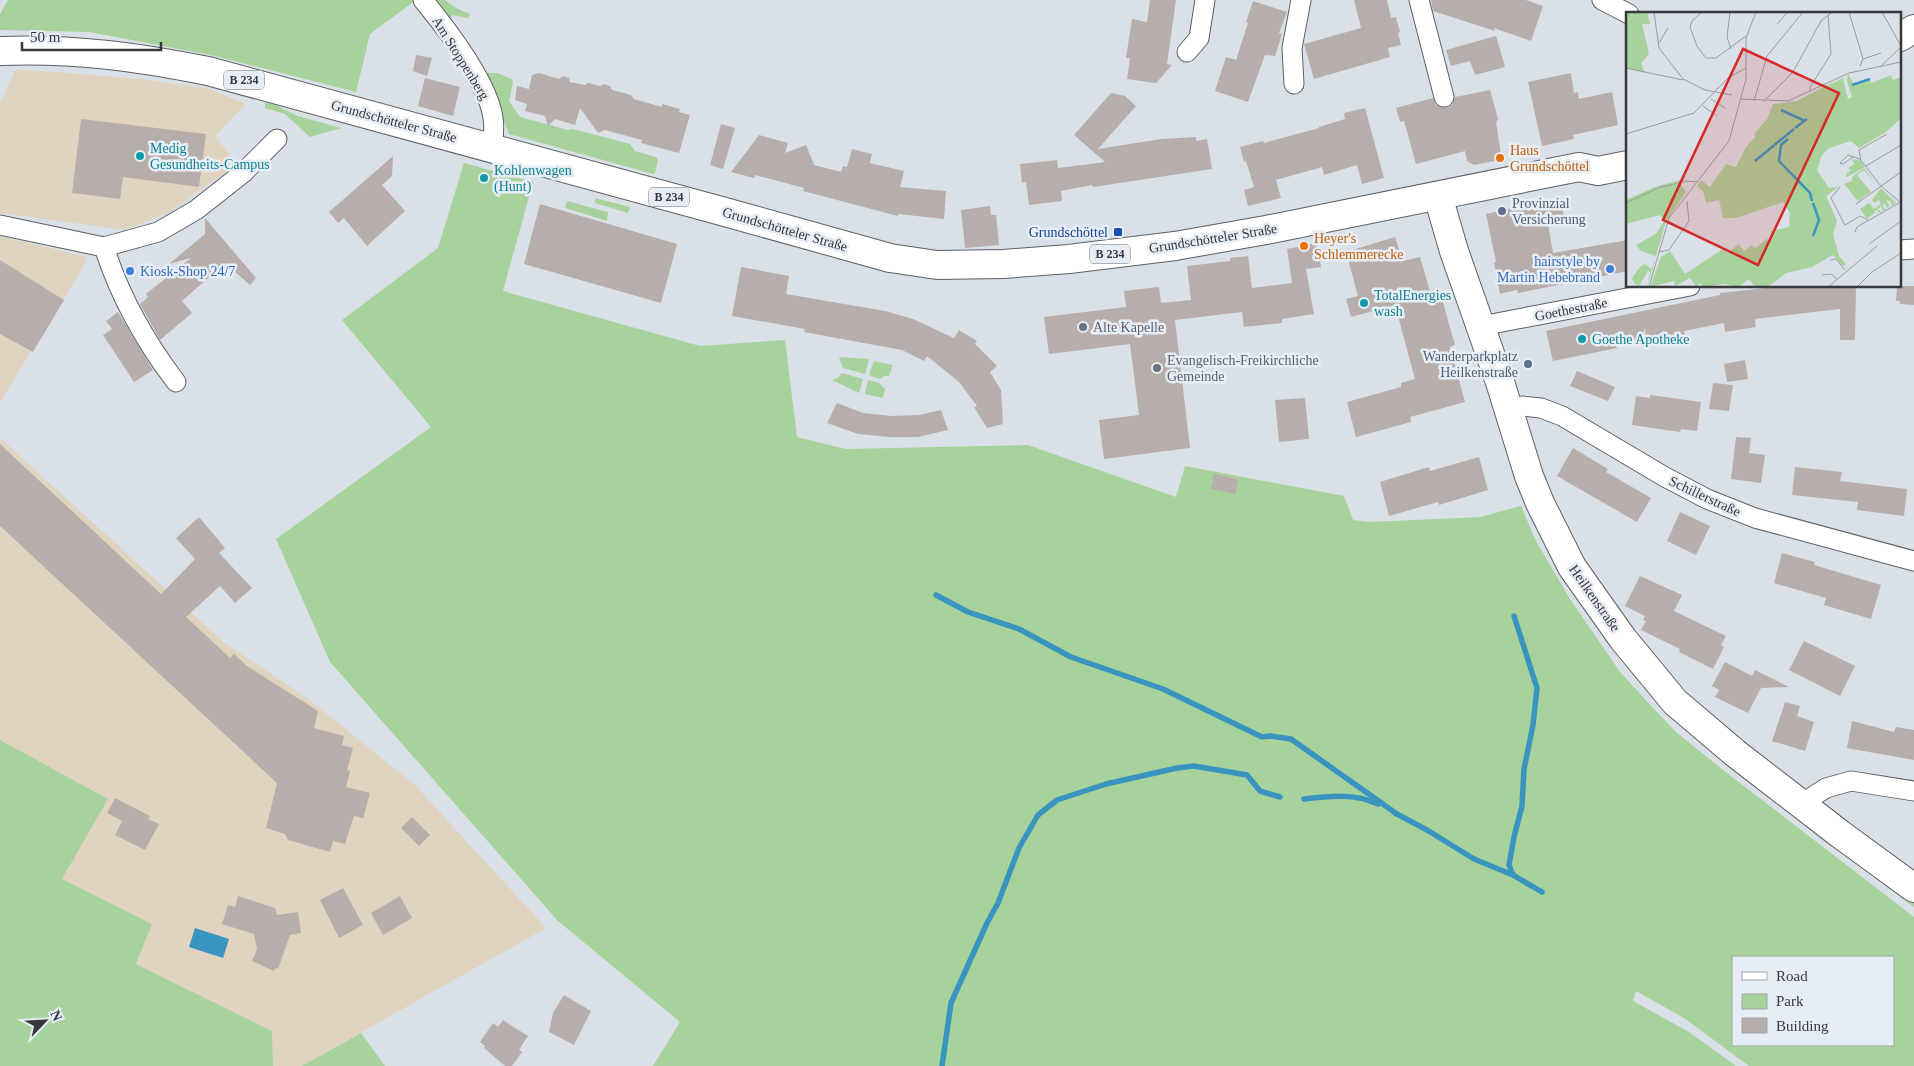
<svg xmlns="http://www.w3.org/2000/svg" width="1914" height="1066" font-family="'Times New Roman',serif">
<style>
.commercial{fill:#e0d4c0}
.green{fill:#a8d29b;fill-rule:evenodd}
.water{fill:#3995bf}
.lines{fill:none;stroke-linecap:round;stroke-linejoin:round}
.stream{stroke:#3995bf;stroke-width:5.5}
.building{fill:#b7aeac}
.street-casing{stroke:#5b6066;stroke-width:21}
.secondary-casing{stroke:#5b6066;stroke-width:30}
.primary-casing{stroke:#5b6066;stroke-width:30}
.street{stroke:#fff;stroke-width:19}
.secondary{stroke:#fff;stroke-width:28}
.primary{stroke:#fff;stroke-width:28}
.culture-dot{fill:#0f9aa8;stroke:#e7edf4;stroke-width:2}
.food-dot{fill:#e8710a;stroke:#e7edf4;stroke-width:2}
.service-dot{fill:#5c6f8a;stroke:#e7edf4;stroke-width:2}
.transit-dot{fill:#1a4fb4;stroke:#e7edf4;stroke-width:2}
.shop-dot{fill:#3f7fe0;stroke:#e7edf4;stroke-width:2}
.worship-dot{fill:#6b7280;stroke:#e7edf4;stroke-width:2}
.labels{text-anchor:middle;stroke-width:5;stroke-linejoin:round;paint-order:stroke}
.shield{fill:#e7edf4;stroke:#6b6e72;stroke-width:1}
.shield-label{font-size:12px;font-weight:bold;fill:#36383b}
.street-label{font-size:14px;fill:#36383b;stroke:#e7edf4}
.culture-label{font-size:14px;fill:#0d838f;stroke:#e7edf4;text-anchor:start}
.food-label{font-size:14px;fill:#c56008;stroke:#e7edf4;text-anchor:start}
.service-label{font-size:14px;fill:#4e5e75;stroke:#e7edf4;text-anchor:start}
.transit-label{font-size:14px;fill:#164399;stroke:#e7edf4;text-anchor:end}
.shop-label{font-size:14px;fill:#366cbe;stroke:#e7edf4;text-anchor:end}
.worship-label{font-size:14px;fill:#5b616d;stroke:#e7edf4;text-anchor:start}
.inset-river{fill:none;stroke:#3995bf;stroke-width:2.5}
.inset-road{fill:none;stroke:#989da2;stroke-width:1}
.view{fill:#d62828;fill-opacity:0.15;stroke:#d62828;stroke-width:2.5}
.inset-edge{fill:none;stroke:#36383b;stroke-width:2.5}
</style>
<rect width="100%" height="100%" fill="#dae0e7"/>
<!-- commercial -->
<g class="commercial">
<path d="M16,69L132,78L207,88L246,104L215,136L237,164L168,213L125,230L0,213V103Z"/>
<path d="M0,236L87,257L82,269L0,402Z"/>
<path d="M0,438L225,643L311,701L415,785L546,928L302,1066H273L272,1031L136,964L152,924L61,879L107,799L0,740Z"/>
</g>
<!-- green -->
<g class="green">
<path d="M8,0H416L370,34L356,92L211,55L89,32L0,30V14Z"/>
<path d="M429,0H445L456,8L470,14L468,18L452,15L448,28Z"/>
<path d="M487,73H497L512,79L513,82L509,101L520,117L568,130L573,129L630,144L635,151L656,157L658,160L655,173L653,174L509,134L485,74Z"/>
<path d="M265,103L273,104L298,116L341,128L310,137L285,114L265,108Z"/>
<path d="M464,163L533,182L503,291L700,346L785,340L797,437L846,449L1028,445L1176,497L1185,466L1344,496L1353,520L1371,522L1480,517L1521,506L1536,541L1570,599L1620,672L1654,709L1676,732L1723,770L1914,917V1066H1749L1684,1018L1636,991L1633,1001L1689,1032L1736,1066H653L680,1022L558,921L330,662L276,539L431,427L342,320L438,248ZM1733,957H1893V1045H1733Z"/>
<path d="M595,198L630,207L628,213L595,203Z"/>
<path d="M567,201L608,212L607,221L565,208Z"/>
<path d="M839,357L869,359L865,374L843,368Z"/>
<path d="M874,361L893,365L889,376H884L880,379L869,375Z"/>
<path d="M842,373L863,379L859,393L832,380L838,378Z"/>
<path d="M868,380L879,383L885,389L883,398L865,394Z"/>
<path d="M0,740L108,799L62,879L152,924L136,964L272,1031L273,1066H0Z"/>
<path d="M1838,843L1914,899V907L1835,848Z"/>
<path d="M361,1033L385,1066H302Z"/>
</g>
<!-- water -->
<path class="water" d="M195,928L229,939L223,958L189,947Z"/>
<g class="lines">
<!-- stream -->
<g class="stream">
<path d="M936,595L968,612L1019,629L1071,657L1163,689L1262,737L1270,736L1291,739L1397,814"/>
<path d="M1304,799C1329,796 1355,793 1378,804"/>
<path d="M1395,813L1427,830L1474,859L1513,875L1542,892"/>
<path d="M1513,875L1509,865L1514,837L1522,806L1524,769L1533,725L1537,688L1514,616"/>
<path d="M942,1066L951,1003L987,923L998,903L1019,848L1038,815L1057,800L1106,784L1177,768L1194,766L1247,775L1260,791L1280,797"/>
</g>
</g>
<!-- building -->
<g class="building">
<path d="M1150,0H1176L1167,64L1172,65L1156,83L1127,79L1130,58H1126L1132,19L1147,22Z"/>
<path d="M1354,0H1387L1391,18L1396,17L1400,32L1398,33L1401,45L1388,48L1390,57L1314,79L1304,44L1361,28Z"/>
<path d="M1431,0H1526L1543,6L1531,41L1494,28L1495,31L1433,11Z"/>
<path d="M1253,1L1287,12L1279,33L1282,34L1275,56L1265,55L1248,102L1215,91L1226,57L1236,60L1248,23L1246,22Z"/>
<path d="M1496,36L1505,67L1475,75L1470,61L1451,66L1446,50Z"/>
<path d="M416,55L432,58L427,76L413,71Z"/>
<path d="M539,73L559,79L563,76L569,78L570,82L585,85L588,83L600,86L604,84L610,86L612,90L631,95L634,99L662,107V104L680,109L679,112L690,115L679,153L641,143L642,140L605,130L598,133L580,108L575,125L555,119L548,126L545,116L525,111L527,104L515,100L517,86L529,89L532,75Z"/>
<path d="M1571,73L1574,93L1578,92L1579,99L1612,92L1618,125L1573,135L1574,139L1542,146L1528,82Z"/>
<path d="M425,78L460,87L453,116L418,106Z"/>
<path d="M1490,90L1498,119L1496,122L1501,154L1499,160L1474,165L1467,161L1465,151L1416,164L1404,121L1400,122L1396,108L1433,98L1436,105L1446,108L1452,105L1455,97Z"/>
<path d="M1111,93L1125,96L1136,106L1098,149L1161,139L1196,137V141L1207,139L1212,169L1093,187L1092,185L1061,191L1062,201L1029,205L1026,182L1022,183L1020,164L1057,160L1058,168L1105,162L1074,135Z"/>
<path d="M1365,108L1384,178L1362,184L1357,165L1324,175L1322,167L1276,180L1281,198L1248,206L1244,190L1254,187L1246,161L1244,162L1240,147L1263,141L1264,143L1319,128V127L1345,119L1344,113Z"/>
<path d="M81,119L206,134L199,187L123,177L120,199L72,193Z"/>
<path d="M721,124L735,128L723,169L710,165Z"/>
<path d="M759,135L788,143L785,153L806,145L814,165L841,172L843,166L847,167L852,149L872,154L870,163L904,171L900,187L946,191L944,219L898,214V216L803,191L804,188L755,175L754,178L731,172Z"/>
<path d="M393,156L392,176L382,185L405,211L367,246L344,218L338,223L329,212Z"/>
<path d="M1560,198L1565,220L1548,223L1553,253L1628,240V271L1518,293L1517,290L1500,294L1494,262H1496L1486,214Z"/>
<path d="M540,204L677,244L661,303L524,264Z"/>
<path d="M990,206L991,215H996L999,245L965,248L961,210Z"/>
<path d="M205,218L256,278L250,285L225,263L182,301L192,313L160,340L140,304L148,297L146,294L191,258L169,264L205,234Z"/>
<path d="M1395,237L1403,261L1420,257L1431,295L1440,292L1455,345L1450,347L1465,402L1410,417L1411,422L1356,437L1347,402L1401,387V383L1415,379L1395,305L1351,317L1346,299L1358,296L1346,252Z"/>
<path d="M1317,243L1321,267L1306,269L1314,314L1282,319V323L1244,327L1242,312L1175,320L1190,448L1104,459L1099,420L1139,415L1130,344L1049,354L1044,317L1126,307L1124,291L1159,287L1161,303L1191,300L1187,266L1230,261V258L1248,256L1252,288L1292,283L1287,249Z"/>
<path d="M0,260L64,300L33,352L0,334Z"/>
<path d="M741,267L789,276L786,294L885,311L913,319L954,338L959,330L977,341L975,344L997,366L990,372L1001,390L1003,424L987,428L974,407L977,406L959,382L927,356L924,361L902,350L804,332L805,329L732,316Z"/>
<path d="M1785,286H1856L1855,340H1840V309L1755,319L1756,327L1725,332L1724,323L1684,331L1686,340L1673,343L1671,334L1644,339L1646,327L1639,340L1616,345L1617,348L1553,361L1546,331L1720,295V293Z"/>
<path d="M1897,286H1914V305L1900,304V301H1896Z"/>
<path d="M118,312L153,370L134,382L103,335L112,329L106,321Z"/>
<path d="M1745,360L1748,379L1727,382L1724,364Z"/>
<path d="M1577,371L1615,387L1608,401L1570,386Z"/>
<path d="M1713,383L1733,385L1729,411L1709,409Z"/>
<path d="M1650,395L1701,402L1697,431L1681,429L1680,432L1632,425L1636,396L1650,398Z"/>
<path d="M1305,398L1309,439L1279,442L1275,400Z"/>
<path d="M837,403L863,413L891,416L919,415L941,410L948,430L918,437H889L858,434L827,423Z"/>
<path d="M1736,437L1751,438L1749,453L1765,455L1761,483L1731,479Z"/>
<path d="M0,444L161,594L195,559L176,538L199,517L225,548L219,553L252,588L235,603L220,586L186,617L230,658L234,654L247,666L318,711L314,728L344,736L342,745L353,748L347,770L350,771L346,787L370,793L363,818L354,816L345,844L333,841L330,852L288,840L285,834L266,828L277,783L0,526Z"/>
<path d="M1573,448L1608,469L1606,472L1651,498L1637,522L1557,476Z"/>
<path d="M1479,457L1488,490L1439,505L1438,502L1389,516L1380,482L1429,467L1430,471Z"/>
<path d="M1795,467L1842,472L1840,481L1907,489L1904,516L1857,510L1858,502L1792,495Z"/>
<path d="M1214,474L1238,479L1235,494L1211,489Z"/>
<path d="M1680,512L1710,526L1696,555L1667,541Z"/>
<path d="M1782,553L1815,562L1814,565L1881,585L1871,619L1824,605L1826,598L1774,583Z"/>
<path d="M1640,576L1682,595L1674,611L1726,636L1721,645L1724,647L1713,669L1679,652L1680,649L1641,630L1646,621L1643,620L1645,616L1625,606Z"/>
<path d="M1804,641L1855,666L1840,696L1789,670Z"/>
<path d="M1725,662L1752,676L1755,670L1789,687L1761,688L1748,713L1715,697L1719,690L1712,686Z"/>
<path d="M1785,702L1800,706L1797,716L1814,722L1805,751L1772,741Z"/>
<path d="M1852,721L1894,732L1896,727L1914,730V760L1847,748Z"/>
<path d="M115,798L150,816L148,819L159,824L145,850L115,835L122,821L107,813Z"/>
<path d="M412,817L430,835L419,846L401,828Z"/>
<path d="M343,888L363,925L339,938L320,900Z"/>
<path d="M238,896L275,908L277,915L298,912L301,933L290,935L278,969L275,968L274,971L252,961L257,949L254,934L222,924L228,905L235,907Z"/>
<path d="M400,896L412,918L383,935L371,913Z"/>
<path d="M564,995L591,1011L574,1045L549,1032L553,1013Z"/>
<path d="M503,1020L528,1036L519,1050L522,1052L512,1066H505L484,1048L485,1046L480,1042L493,1023L498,1027Z"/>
</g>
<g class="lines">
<!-- street casing -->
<g class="street-casing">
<g id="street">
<path d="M423,0C446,28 488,82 493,118C495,128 493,138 492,148"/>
<path d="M1419,0L1444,97"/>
<path d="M1602,0L1629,14"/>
<path d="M1187,52L1199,38L1205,0"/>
<path d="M1294,84L1292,48L1301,0"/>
<path d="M0,225L104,247L158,232L196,210L243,173L277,139"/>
<path d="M104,247C120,297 144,340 176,382"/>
<path d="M1900,250L1914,249"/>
<path d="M1481,326L1690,286"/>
<path d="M1508,409L1522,406L1541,408L1562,416L1665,477L1707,499L1755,518L1914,561"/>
<path d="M1801,804L1826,788L1851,781L1914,791"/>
</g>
</g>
<!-- secondary casing -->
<g class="secondary-casing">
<path id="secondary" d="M1438,196L1454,251L1500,382L1529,476L1540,503L1572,567L1623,639L1675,702L1735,753L1840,834L1914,888"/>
</g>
<!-- primary casing -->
<g class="primary-casing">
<g id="primary">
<path d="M1900,37L1914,29"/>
<path d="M0,51C73,48 137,57 208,71L725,212L890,258L937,265L1003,264L1069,259L1175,246L1266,230L1579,167L1598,171L1628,165"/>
</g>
</g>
<!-- street -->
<use href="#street" class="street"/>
<!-- secondary -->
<use href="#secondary" class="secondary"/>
<!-- primary -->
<use href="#primary" class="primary"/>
</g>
<!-- markers -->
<g class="culture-dot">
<circle cx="140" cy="156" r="5"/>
<circle cx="484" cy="178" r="5"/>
<circle cx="1364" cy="303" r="5"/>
<circle cx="1582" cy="339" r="5"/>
</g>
<g class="food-dot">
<circle cx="1500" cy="158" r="5"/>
<circle cx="1304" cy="246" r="5"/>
</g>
<g class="service-dot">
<circle cx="1502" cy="211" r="5"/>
<circle cx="1528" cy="364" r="5"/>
</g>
<rect class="transit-dot" x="1113" y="227" width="10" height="10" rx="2.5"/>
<g class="shop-dot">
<circle cx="1610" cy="269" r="5"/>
<circle cx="130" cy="271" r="5"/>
</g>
<g class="worship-dot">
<circle cx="1083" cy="327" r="5"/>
<circle cx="1157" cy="368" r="5"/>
</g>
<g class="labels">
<!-- shield labels -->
<g class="shield">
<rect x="224" y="70.5" width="40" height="19" rx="4"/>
<rect x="649" y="187.5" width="40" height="19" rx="4"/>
<rect x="1090" y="244.5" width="40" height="19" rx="4"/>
</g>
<g class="shield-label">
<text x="244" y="84">B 234</text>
<text x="669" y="201">B 234</text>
<text x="1110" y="258">B 234</text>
</g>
<!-- street labels -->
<g class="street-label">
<text transform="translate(461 58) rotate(58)" y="5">Am Stoppenberg</text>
<text transform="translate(394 121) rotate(15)" y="5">Grundschötteler Straße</text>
<text transform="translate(785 229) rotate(16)" y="5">Grundschötteler Straße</text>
<text transform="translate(1213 238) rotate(-9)" y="5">Grundschötteler Straße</text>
<text transform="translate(1571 309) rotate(-11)" y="5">Goethestraße</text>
<text transform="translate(1705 496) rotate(25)" y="5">Schillerstraße</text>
<text transform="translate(1595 598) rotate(55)" y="5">Heilkenstraße</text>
</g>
<!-- culture labels -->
<g class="culture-label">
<text x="150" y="153">Medig<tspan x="150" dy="16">Gesundheits-Campus</tspan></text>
<text x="494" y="175">Kohlenwagen<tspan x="494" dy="16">(Hunt)</tspan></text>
<text x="1374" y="300">TotalEnergies<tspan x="1374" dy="16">wash</tspan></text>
<text x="1592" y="344">Goethe Apotheke</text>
</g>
<!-- food labels -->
<g class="food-label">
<text x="1510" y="155">Haus<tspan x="1510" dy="16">Grundschöttel</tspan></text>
<text x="1314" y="243">Heyer's<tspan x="1314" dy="16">Schlemmerecke</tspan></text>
</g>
<!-- service labels -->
<g class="service-label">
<text x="1512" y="208">Provinzial<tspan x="1512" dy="16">Versicherung</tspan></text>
<text x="1518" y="361" text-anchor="end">Wanderparkplatz<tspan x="1518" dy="16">Heilkenstraße</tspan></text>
</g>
<!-- transit labels -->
<g class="transit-label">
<text x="1108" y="237">Grundschöttel</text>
</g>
<!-- shop labels -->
<g class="shop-label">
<text x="1600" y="266">hairstyle by<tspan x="1600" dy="16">Martin Hebebrand</tspan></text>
<text x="140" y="276" text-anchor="start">Kiosk-Shop 24/7</text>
</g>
<!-- worship labels -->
<g class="worship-label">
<text x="1093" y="332">Alte Kapelle</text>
<text x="1167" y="365">Evangelisch-Freikirchliche<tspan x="1167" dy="16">Gemeinde</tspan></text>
</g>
</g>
<!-- overview -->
<g transform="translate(1626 12)">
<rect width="275" height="275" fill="#dae0e7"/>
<path d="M0,0H21L24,12H16L23,42L15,51L19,61L0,56ZM222,62L228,72L244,67L245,71L265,63L267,68L275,65V106L260,120L233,136L225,129L203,136L196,143L191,158L203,176L212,175L200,184L211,209L207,222L213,244L220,252L217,254L207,243L186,255L160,261L142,275H129L123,267L112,275L98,272L77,275L75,271L70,274L64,266L49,274L48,269L24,275L35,245L44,239L59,262L97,237L101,241L113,232L118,239L126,233L129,236L141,227L145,229V219L163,215L164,201L157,190L110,206H97L93,188L80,191L77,179L71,174L75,168L84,175L100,152L110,155L120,135L130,124L128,122L141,107L147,92L171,89L214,66L195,77L217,66L222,87L226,85L221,69ZM226,147L234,148L239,155L221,165L220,162L225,158L222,156L228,152ZM238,156L250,172L238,158L231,163L245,180L232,189L218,172L226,169V165ZM58,167L54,171L60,180L40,209L30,244L15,239L10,233L30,222L38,209L34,203L0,212V188L29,175ZM255,176L270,191L266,194L264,189L260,188L264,195L261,196L259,191L256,194L260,197L257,199L255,194L252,197L255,199L252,201V197L248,200L251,202L248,201L241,207L234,197L243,191L248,197L255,192L253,188L248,191L246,188ZM29,248L21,275L24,260L22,259L13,274L8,271L6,266L14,255L19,252L25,257Z" fill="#a8d29b"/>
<path class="inset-river" d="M226,73L244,67M155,98L179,109M169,116L181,107M162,127L155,133L153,149L184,181L186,189M129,149L168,117M187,224L193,208L187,191"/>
<path class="inset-road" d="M28,0L33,36L57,67L79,78L106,83M76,0L66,9L64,15L71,34L80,46H90L120,24M104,0L101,25L105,37M223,0L237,47L234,54M256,0L275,34M151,12L162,0M33,31L42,16M237,47L255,41M254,55L275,35M0,56L57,68M184,80V75L205,42L202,3M85,87L99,96M115,87L162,89L223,61L275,50M128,89L141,44L177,0M137,90L167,60L195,9L206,0M77,94L91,104M0,122L68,101L102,66L120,56M227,145L217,152L214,151L222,143L234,147L254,173L275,191M235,148L233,138L261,122M240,154L275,133M214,175L205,186L219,213L234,204L242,208M0,191L32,176L61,169L71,170M230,192L275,160M229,220L231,215L273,191M243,232L275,209M33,240L43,238L63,209L61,189M204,248L210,247L219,258M196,263L205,262L211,267M23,275L43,206L103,129L120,67V26L130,0M202,275L251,234M231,275L246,260L275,241"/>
<path class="view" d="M117,37L213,81L132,253L37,208Z"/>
<rect width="275" height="275" class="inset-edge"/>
</g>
<!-- legend -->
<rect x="1732" y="956" width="162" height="90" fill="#e7edf4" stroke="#a0a5aa"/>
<rect x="1742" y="972" width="25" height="8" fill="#ffffff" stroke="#a0a5aa"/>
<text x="1776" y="981" font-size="15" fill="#36383b">Road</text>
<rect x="1742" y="994" width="25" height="15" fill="#a8d29b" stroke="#a0a5aa"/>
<text x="1776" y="1006" font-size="15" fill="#36383b">Park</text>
<rect x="1742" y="1018" width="25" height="15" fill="#b7aeac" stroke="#a0a5aa"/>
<text x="1776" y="1031" font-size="15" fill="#36383b">Building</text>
<!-- north arrow -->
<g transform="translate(45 1021) rotate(65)" stroke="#e7edf4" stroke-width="4" paint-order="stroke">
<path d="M0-4L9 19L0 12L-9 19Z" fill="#36383b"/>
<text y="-8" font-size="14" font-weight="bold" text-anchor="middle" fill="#36383b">N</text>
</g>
<!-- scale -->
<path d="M22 42v8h139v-8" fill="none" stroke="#36383b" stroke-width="2.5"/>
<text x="30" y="42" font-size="15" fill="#36383b" stroke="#e7edf4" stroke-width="4" paint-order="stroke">50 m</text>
</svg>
